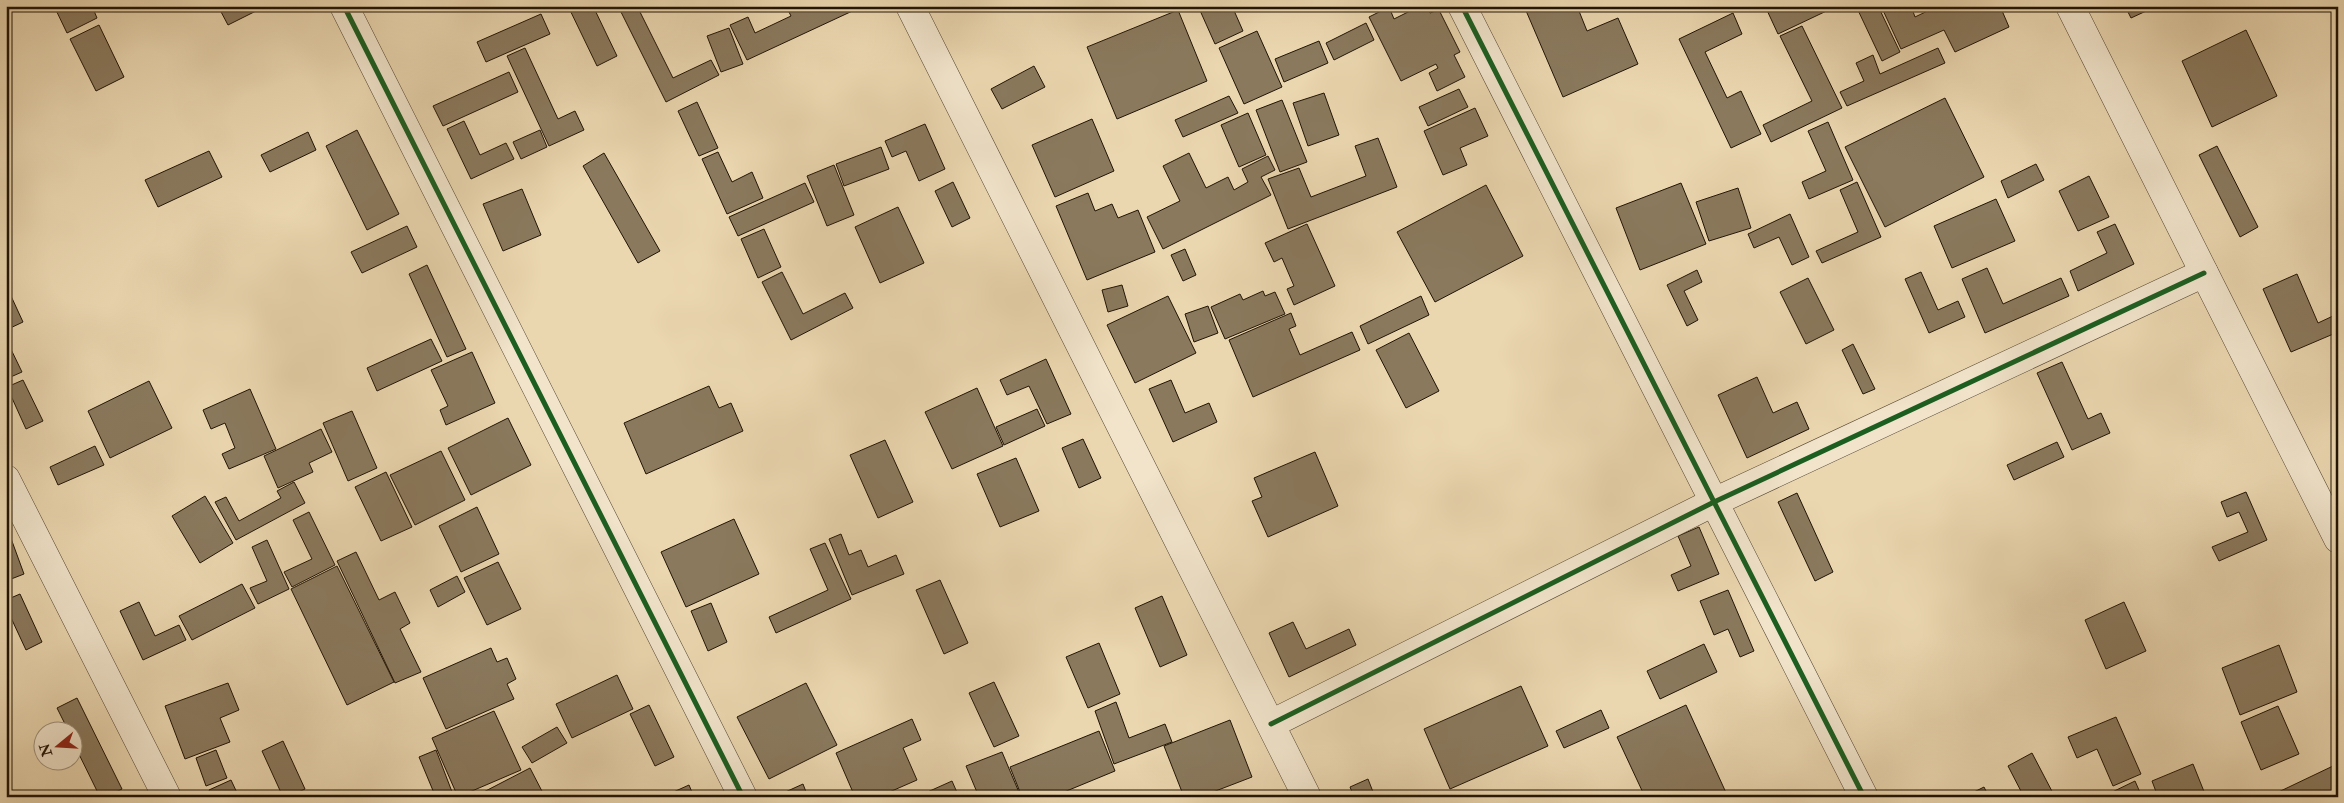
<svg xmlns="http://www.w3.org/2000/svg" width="2344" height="803" font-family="'IM FELL Double Pica',serif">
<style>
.building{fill:#8a795d;stroke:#211405}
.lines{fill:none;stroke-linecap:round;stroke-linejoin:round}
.minor-casing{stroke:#534430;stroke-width:29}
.minor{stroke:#f1e4cb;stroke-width:28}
.cycleway-casing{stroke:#f1e4cb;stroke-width:8}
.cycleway{stroke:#1b5e20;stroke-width:5}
</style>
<rect width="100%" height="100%" fill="#ead6af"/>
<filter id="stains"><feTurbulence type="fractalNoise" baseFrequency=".004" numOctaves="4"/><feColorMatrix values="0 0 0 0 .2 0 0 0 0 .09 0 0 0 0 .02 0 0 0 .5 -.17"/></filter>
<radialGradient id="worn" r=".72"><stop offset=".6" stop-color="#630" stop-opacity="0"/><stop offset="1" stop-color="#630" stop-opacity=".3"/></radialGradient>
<!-- building -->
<g class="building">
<path d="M54,6H92L97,18L67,33Z"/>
<path d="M222,6H266L228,25L219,8Z"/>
<path d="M568,6H593L617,56L597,66Z"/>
<path d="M618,6H637L673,78L711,60L719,75L666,102Z"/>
<path d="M786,6H860L861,7L747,60L730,25L748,17L755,33L791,16Z"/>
<path d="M1198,6H1232L1243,31L1215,44Z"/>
<path d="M1420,6H1427L1430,13L1439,10L1460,52L1454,55L1465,77L1437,91L1429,73L1438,68L1436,64L1401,81L1369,17L1389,7L1394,19Z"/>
<path d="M1524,6H1577L1587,31L1618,18L1638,64L1563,97Z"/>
<path d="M1765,6H1837L1778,34Z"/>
<path d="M1856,6H1878L1900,52L1882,61Z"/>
<path d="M1881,6H1911L1915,17L1938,6H2000L2009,27L1955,52L1944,30L1901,49Z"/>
<path d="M2125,6H2157L2131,18Z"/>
<path d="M1178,10L1207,81L1117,119L1087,47Z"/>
<path d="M1733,13L1742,34L1705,52L1727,98L1741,91L1761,134L1731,148L1679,39Z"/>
<path d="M541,14L550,34L486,62L477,42Z"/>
<path d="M1366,23L1374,40L1334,60L1326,43Z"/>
<path d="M99,25L124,77L96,91L70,39Z"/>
<path d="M1802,26L1842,108L1771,142L1763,125L1812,101L1780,36Z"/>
<path d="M729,28L743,64L721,72L707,36Z"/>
<path d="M2246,30L2277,96L2212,127L2182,61Z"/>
<path d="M1257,31L1282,87L1244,104L1219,48Z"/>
<path d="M1319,41L1328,63L1284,82L1275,59Z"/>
<path d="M525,48L558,119L575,111L584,130L549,146L507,56Z"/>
<path d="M1938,48L1945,63L1847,106L1840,92L1864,81L1856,63L1873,55L1880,74Z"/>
<path d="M1034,66L1045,87L1002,109L991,89Z"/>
<path d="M509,72L518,92L443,126L433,106Z"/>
<path d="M1459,89L1468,107L1428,126L1419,107Z"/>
<path d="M1324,93L1339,135L1308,146L1293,103Z"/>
<path d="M1229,96L1238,113L1183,137L1175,120Z"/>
<path d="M1945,98L1984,177L1885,227L1845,147Z"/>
<path d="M1282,100L1307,162L1280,172L1256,110Z"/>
<path d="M697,102L718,148L699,156L678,111Z"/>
<path d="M1475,108L1488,136L1460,148L1467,165L1443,175L1424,131Z"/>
<path d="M1248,113L1266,155L1239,167L1221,125Z"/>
<path d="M1092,119L1114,171L1055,197L1032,145Z"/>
<path d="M464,121L480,155L506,143L514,159L471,179L447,129Z"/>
<path d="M1828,122L1853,180L1809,199L1802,182L1826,171L1808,131Z"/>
<path d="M925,124L945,169L919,181L906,151L892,157L885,141Z"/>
<path d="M357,130L399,214L367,230L326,146Z"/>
<path d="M540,130L547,147L521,159L513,142Z"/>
<path d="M308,132L316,150L270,172L261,155Z"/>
<path d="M1378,138L1397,187L1288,229L1268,179L1299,168L1311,197L1366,176L1355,146Z"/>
<path d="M2217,146L2258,227L2240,237L2199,155Z"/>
<path d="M881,147L889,169L844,186L836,164Z"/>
<path d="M209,151L222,177L158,207L145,180Z"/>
<path d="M718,152L732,182L752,172L763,198L727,214L702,159Z"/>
<path d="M604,153L660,251L638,263L583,166Z"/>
<path d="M1189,153L1206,188L1228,177L1234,190L1248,182L1242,169L1268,156L1275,170L1261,177L1271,195L1163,249L1147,217L1180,201L1163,166Z"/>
<path d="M2036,164L2044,180L2008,198L2001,181Z"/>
<path d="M834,165L854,215L827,226L807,176Z"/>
<path d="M2089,176L2109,217L2078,231L2059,191Z"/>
<path d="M953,182L970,218L952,227L935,191Z"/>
<path d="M1857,182L1881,237L1822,263L1816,251L1858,232L1840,190Z"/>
<path d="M805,183L814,202L738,236L729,217Z"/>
<path d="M1681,183L1706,244L1640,270L1616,208Z"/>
<path d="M1486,185L1523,256L1435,302L1397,232Z"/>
<path d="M1738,188L1751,228L1709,241L1696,202Z"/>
<path d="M522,189L541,235L503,251L483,204Z"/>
<path d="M1088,193L1095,211L1112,204L1118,218L1138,210L1155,252L1087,280L1056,206Z"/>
<path d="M1996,199L2015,241L1952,268L1934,226Z"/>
<path d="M898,207L924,263L880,283L855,227Z"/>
<path d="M1790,214L1809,257L1792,265L1779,237L1754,248L1748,234Z"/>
<path d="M1307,224L1335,286L1294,305L1287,289L1294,286L1282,258L1274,262L1265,243Z"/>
<path d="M2115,224L2134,264L2078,291L2070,271L2107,253L2097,232Z"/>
<path d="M407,226L417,247L362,273L351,252Z"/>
<path d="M764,229L781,267L758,278L741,239Z"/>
<path d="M1185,249L1196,275L1183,281L1171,255Z"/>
<path d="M427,265L466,349L447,357L409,274Z"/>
<path d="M1987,268L2003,304L2061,278L2069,296L1985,333L1962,279Z"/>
<path d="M1697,270L1702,282L1684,291L1698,320L1687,326L1667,285Z"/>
<path d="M782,272L803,314L845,293L853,308L791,340L762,282Z"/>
<path d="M1921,272L1938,310L1958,301L1965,317L1929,333L1905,279Z"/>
<path d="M2297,274L2318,323L2333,316L2338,332L2291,352L2263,289Z"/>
<path d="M1808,278L1834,330L1806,344L1780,292Z"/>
<path d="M1122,285L1128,306L1108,312L1102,290Z"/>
<path d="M1263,291L1265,296L1275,292L1285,314L1225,339L1211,307L1240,294L1243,300Z"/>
<path d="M11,296L23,322L6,330V299Z"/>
<path d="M1168,296L1196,353L1135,383L1107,325Z"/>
<path d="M1421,296L1429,315L1368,344L1360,326Z"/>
<path d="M1208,306L1218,333L1194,342L1185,314Z"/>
<path d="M1291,313L1296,326L1289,329L1300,355L1352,332L1360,350L1253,397L1229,340Z"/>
<path d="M1409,333L1439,391L1406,408L1376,350Z"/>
<path d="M6,339L22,372L6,379Z"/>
<path d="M431,339L442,361L377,391L367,368Z"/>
<path d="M1853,344L1875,389L1863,394L1842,350Z"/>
<path d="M472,352L495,403L446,425L440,410L448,406L431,370Z"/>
<path d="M1046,359L1071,414L1047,424L1029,386L1007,395L1000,380Z"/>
<path d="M2062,362L2088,419L2101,413L2110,433L2072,450L2037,373Z"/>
<path d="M1757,377L1773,413L1797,402L1809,429L1747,458L1718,395Z"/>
<path d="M23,380L43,421L26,429L7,387Z"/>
<path d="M1171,380L1185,413L1209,403L1217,422L1173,442L1149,389Z"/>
<path d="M149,381L172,428L110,458L88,411Z"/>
<path d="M709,386L719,408L731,403L743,431L646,474L624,423Z"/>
<path d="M977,388L1003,446L952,469L925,412Z"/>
<path d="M250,389L276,449L229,469L222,454L235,448L225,423L211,429L203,410Z"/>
<path d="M1037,409L1045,426L1004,445L996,427Z"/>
<path d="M352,411L377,468L348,481L323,423Z"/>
<path d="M508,418L531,465L471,495L448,448Z"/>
<path d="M321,429L332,452L309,463L313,472L278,488L264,456Z"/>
<path d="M1083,439L1101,478L1079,488L1062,448Z"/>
<path d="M885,440L913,502L878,518L850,455Z"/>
<path d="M2057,442L2064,457L2014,480L2007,465Z"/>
<path d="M95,446L104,465L58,485L50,467Z"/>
<path d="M441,451L465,500L415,525L390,475Z"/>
<path d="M1315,452L1338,506L1268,537L1252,501L1262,497L1254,478Z"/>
<path d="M1016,458L1039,511L1000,527L977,474Z"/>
<path d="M386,472L412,527L381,541L355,487Z"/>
<path d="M294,482L305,503L236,540L215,502L226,497L239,521L281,498L277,491Z"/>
<path d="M2246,492L2267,540L2219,561L2212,547L2248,532L2239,512L2227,517L2221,502Z"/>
<path d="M1797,493L1833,572L1815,581L1778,502Z"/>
<path d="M205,496L233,543L200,563L172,516Z"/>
<path d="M477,507L499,554L461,572L439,526Z"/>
<path d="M309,512L335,565L292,587L284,572L312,559L293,520Z"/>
<path d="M734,519L759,574L686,607L661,552Z"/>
<path d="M1699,527L1719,574L1678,591L1671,575L1691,566L1678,536Z"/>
<path d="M9,533L24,574L6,581V534Z"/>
<path d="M841,534L849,555L861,550L868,567L896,555L904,574L852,595L829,539Z"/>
<path d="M267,540L289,589L258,604L250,588L267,581L252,547Z"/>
<path d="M825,543L851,599L776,633L769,617L828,590L810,549Z"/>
<path d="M356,552L379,600L395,592L410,623L400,629L421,672L395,683L337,561Z"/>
<path d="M498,562L521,609L487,625L464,578Z"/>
<path d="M337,566L394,682L347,705L291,589Z"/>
<path d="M457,576L465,592L438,607L430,590Z"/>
<path d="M940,580L968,643L944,654L916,590Z"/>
<path d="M242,584L255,608L192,640L179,616Z"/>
<path d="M1728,590L1754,651L1740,657L1728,629L1714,635L1700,601Z"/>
<path d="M20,594L42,642L26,650L6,607V600Z"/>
<path d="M1162,596L1187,655L1160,667L1135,608Z"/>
<path d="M139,602L155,636L179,625L186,640L143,660L120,611Z"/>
<path d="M2124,602L2146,651L2106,669L2085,620Z"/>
<path d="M711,603L727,642L708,651L691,611Z"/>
<path d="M1293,622L1306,649L1349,629L1356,645L1289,677L1269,633Z"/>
<path d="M1099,643L1120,694L1088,708L1066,657Z"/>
<path d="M1704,644L1717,672L1660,699L1647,671Z"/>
<path d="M2279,645L2297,692L2240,715L2222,668Z"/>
<path d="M491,648L497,662L507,658L516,679L507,684L514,699L446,729L423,678Z"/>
<path d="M617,675L633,709L572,738L556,704Z"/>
<path d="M994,682L1019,736L994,747L969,693Z"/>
<path d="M228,683L239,710L220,718L230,742L185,759L165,706Z"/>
<path d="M806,683L837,745L769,779L737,717Z"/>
<path d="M1521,686L1548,746L1450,789L1424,729Z"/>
<path d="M77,698L122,789L106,797H100L72,740V730H68L57,708Z"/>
<path d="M1116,702L1129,738L1165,724L1172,742L1114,764L1095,711Z"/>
<path d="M649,705L674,757L655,766L630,714Z"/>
<path d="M1686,705L1728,797H1645L1617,737Z"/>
<path d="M2278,706L2299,754L2261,770L2241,722Z"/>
<path d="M1601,710L1609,728L1564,748L1556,731Z"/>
<path d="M494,711L521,770L458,797L432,738Z"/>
<path d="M2116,717L2141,774L2113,786L2097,749L2077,758L2068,737Z"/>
<path d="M912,719L921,740L903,748L917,780L878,797H855L836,753Z"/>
<path d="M1230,720L1252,777L1200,797H1184L1164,746Z"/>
<path d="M557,727L567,743L532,763L522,747Z"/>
<path d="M1099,731L1115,771L1052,797H1022L1010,767Z"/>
<path d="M283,741L305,789L288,797H283L262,751Z"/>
<path d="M216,750L227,778L206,786L196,758Z"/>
<path d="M436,750L454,797H425L434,793L419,757Z"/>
<path d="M1002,752L1021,797H979L966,766Z"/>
<path d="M2032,753L2055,797H2024L2008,766Z"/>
<path d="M2193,764L2205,794L2199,797H2158L2152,781Z"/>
<path d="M2333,766L2338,776V797H2268Z"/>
<path d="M530,768L545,797H474Z"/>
<path d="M1368,779L1375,797H1354L1350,787Z"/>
<path d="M231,780L239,797H212L209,790Z"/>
<path d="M952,781L959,797H924L923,794Z"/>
<path d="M2135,781L2142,797H2104V796Z"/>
<path d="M803,784L808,797H782L781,794Z"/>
<path d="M689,785L694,797H670L669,794Z"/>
<path d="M1984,787L1989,797H1964Z"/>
</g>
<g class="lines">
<!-- minor casing -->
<g class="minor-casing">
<g id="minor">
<path d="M344,6L743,797"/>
<path d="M910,6L1307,797"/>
<path d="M1462,6L1864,797"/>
<path d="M2070,6L2338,539"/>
<path d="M6,479L167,797"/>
<path d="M1271,724L1714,502L2204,273"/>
</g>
</g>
<!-- minor -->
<use href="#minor" class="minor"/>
<!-- cycleway casing -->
<g class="cycleway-casing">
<g id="cycleway">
<path d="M344,6L743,797"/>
<path d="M1462,6L1864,797"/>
<path d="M1271,724L1714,502L2204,273"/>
</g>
</g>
<!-- cycleway -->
<use href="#cycleway" class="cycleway"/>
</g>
<!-- margin -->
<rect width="2344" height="803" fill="none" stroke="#ead6af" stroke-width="25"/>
<rect x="8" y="8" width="2329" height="788" fill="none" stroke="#211405" stroke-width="2.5"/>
<rect x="12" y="12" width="2319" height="778" fill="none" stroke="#211405"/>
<!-- north arrow -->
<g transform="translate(58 746) rotate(252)"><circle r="24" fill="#f1e4cb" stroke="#9e917c"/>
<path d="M0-4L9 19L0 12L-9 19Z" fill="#8f2418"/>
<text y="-8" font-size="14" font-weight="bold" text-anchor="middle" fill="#211405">N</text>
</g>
<rect width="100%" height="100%" filter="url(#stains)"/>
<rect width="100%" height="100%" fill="url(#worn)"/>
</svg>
